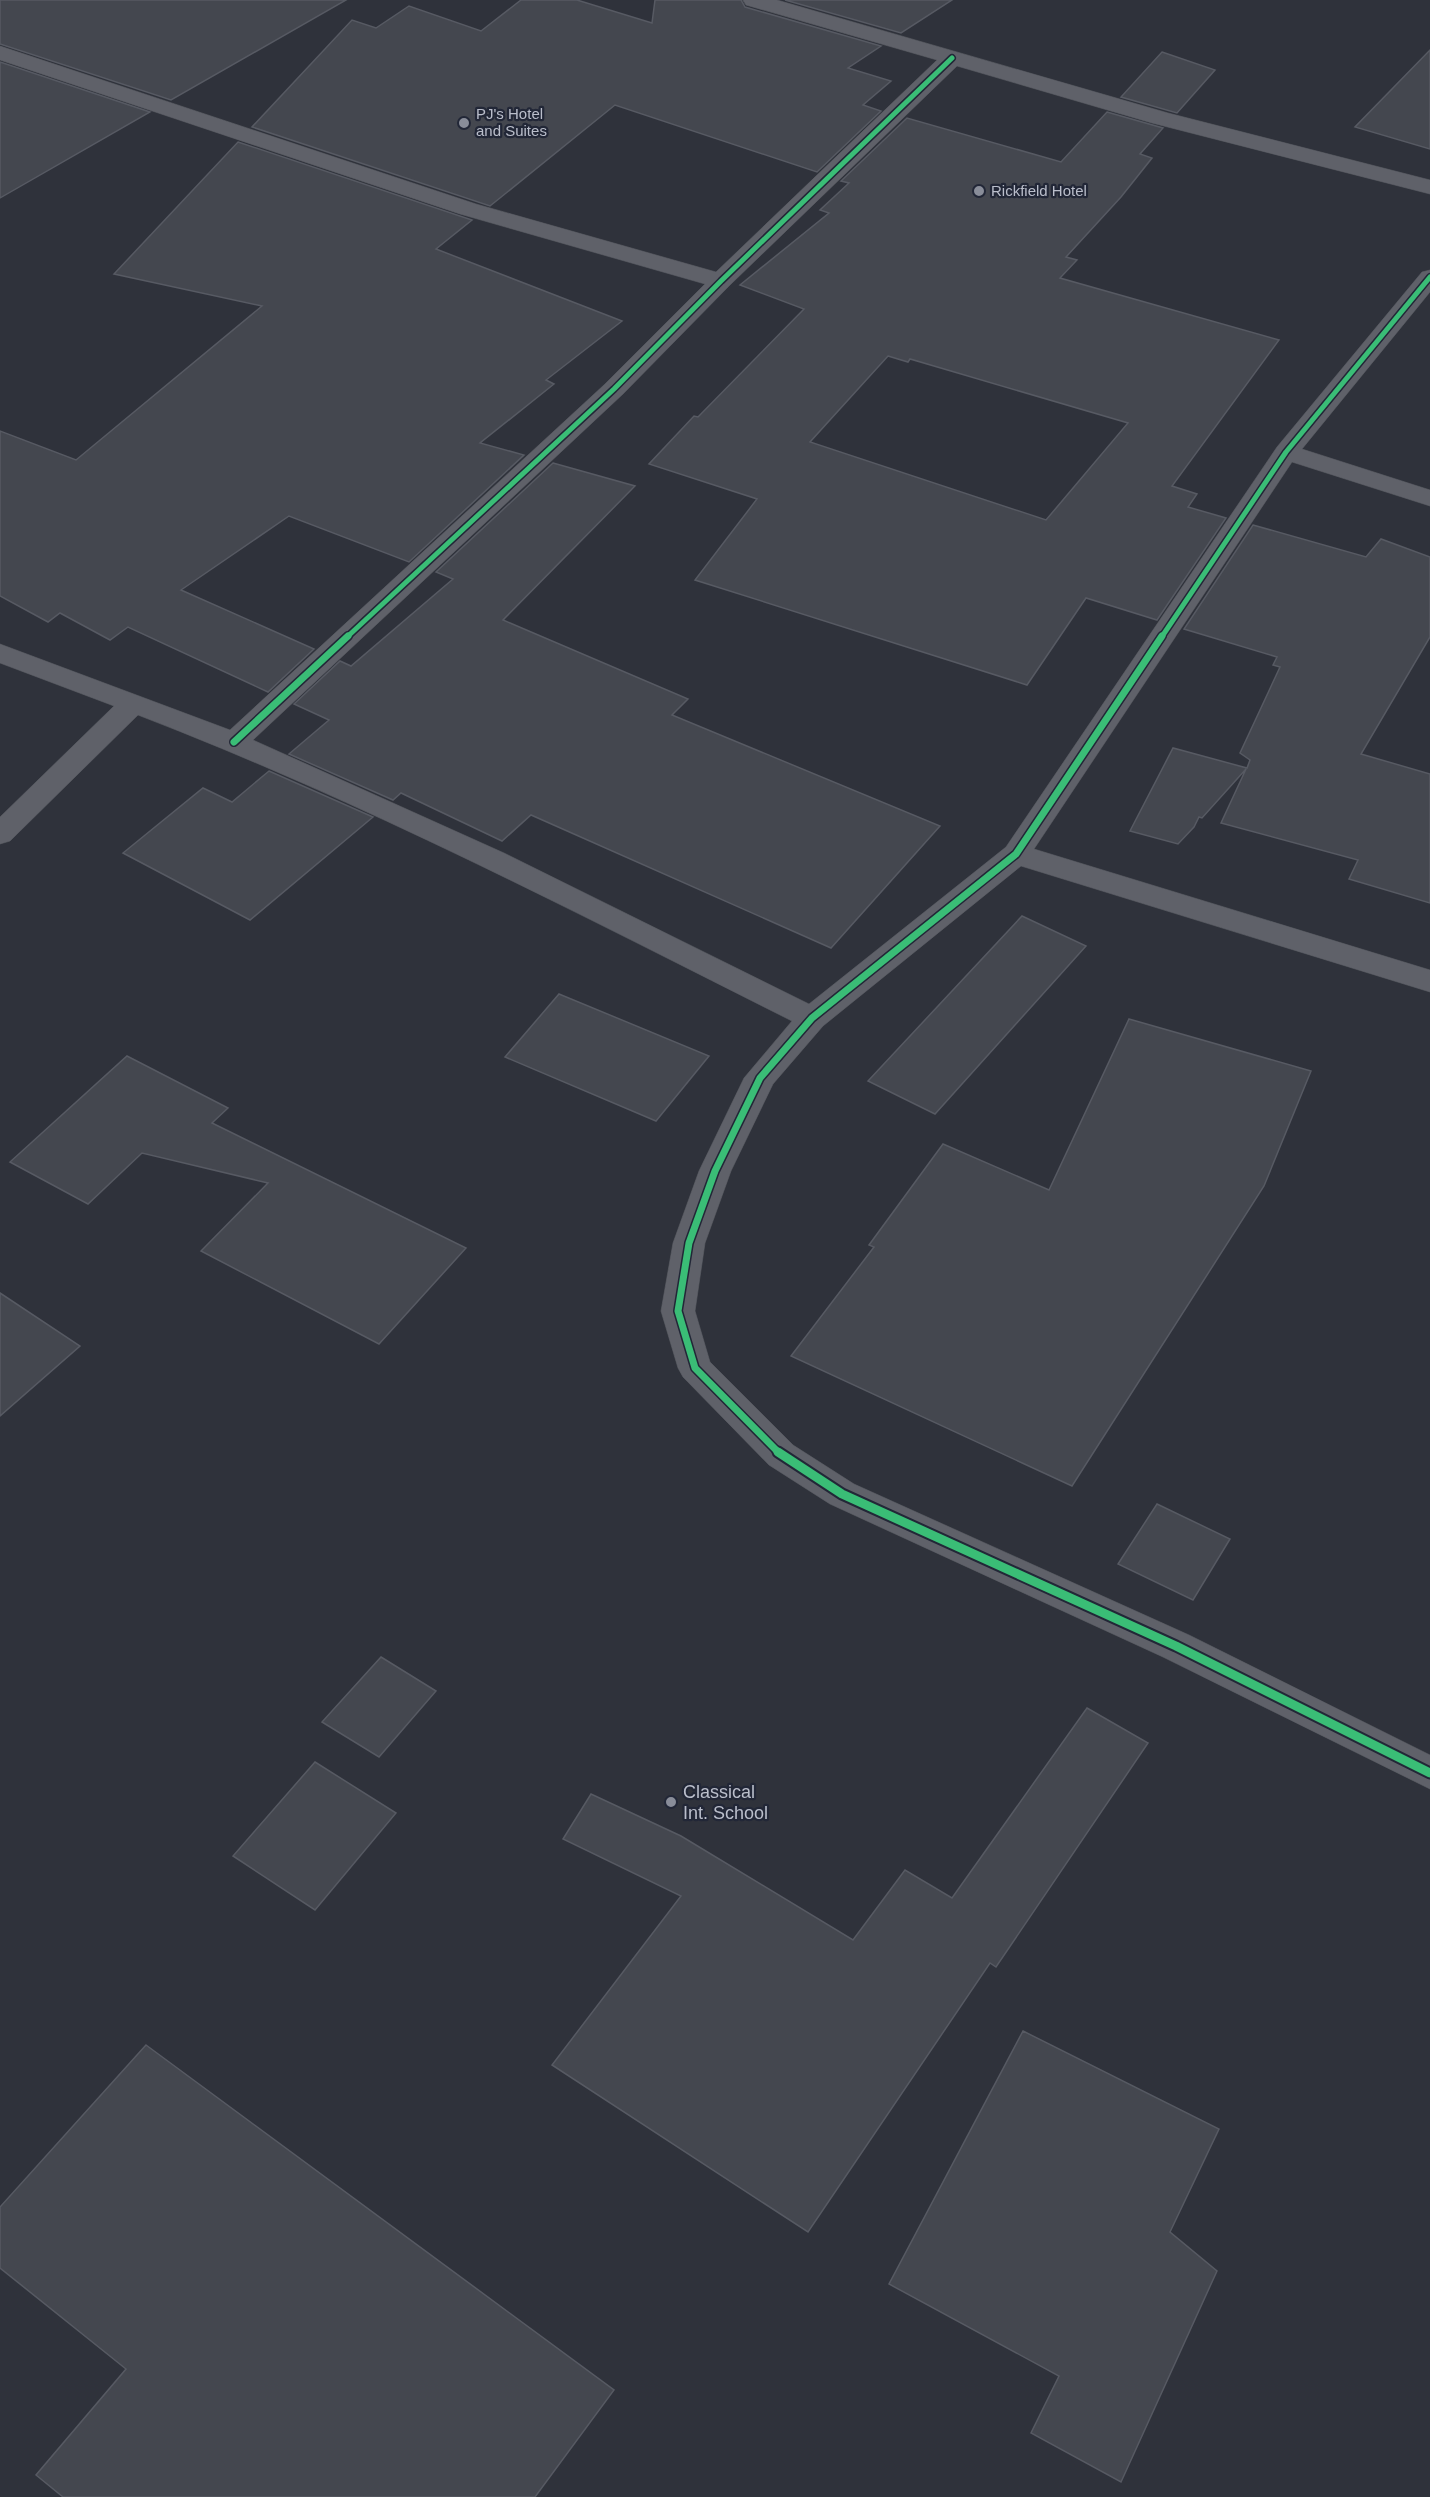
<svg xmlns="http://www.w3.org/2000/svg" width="1430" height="2497" font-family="Helvetica,sans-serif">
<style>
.building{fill:#44474f;stroke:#575a63;stroke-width:1.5;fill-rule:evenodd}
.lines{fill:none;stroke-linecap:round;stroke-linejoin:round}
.minor-casing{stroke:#4c4f56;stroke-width:1}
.minor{fill:#5f6169;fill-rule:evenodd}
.cycleway-far2-casing{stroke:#222737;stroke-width:8}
.cycleway-far1-casing{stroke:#222737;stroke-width:10}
.cycleway-casing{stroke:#222737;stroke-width:13}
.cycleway-far2{stroke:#3abd76;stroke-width:5}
.cycleway-far1{stroke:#3abd76;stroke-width:7}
.cycleway{stroke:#3abd76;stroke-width:9}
.poi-dot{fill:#898d99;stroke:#222737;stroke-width:2}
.labels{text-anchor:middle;stroke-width:4.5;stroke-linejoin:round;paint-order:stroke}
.far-poi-label{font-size:15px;fill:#babecb;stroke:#222737;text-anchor:start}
.poi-label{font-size:18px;fill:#babecb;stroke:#222737;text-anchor:start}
</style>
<rect width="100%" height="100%" fill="#2f323b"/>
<!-- building -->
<g class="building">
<path d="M0,0H346L171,100L0,44Z"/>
<path d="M521,0H577L652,23L655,0H741L745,7L881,46L848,68L891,81L863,105L881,111L817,172L615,105L490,206L252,127L352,20L376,28L409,6L481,31Z"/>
<path d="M785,0H952L901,33Z"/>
<path d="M1430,50V149L1355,127Z"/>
<path d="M1162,52L1215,70L1177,113L1121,97Z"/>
<path d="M0,62L150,112L0,198Z"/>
<path d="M1107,112L1163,128L1140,154L1152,158L1121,197L1066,257L1077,260L1060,278L1279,340L1172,486L1197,494L1188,507L1226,518L1157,620L1086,598L1027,685L695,580L757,499L649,464L694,416L698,417L804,309L740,285L829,213L820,210L849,183L841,181L907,118L1061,162ZM888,356L908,362L910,359L1128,423L1046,520L810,442Z"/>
<path d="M238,142L472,220L436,249L622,321L546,380L554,384L480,443L524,455L409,562L289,516L181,590L314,649L268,692L128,627L110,640L60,613L48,622L0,596V431L76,460L262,306L114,274Z"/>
<path d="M553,463L635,486L503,620L688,699L672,715L940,826L831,948L531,815L502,841L401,793L393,800L289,754L329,720L294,704L340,661L351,666L453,579L436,572Z"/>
<path d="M1253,525L1366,557L1381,539L1430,557V637L1361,754L1430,774V903L1349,879L1358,860L1221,823L1246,769L1202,818L1199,817L1194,827L1178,844L1130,831L1173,748L1247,768L1250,760L1240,753L1280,667L1273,665L1277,657L1184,629Z"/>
<path d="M269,771L373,817L250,920L123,853L203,788L232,802Z"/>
<path d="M1022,916L1086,946L935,1114L868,1081Z"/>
<path d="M559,994L709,1056L656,1121L505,1057Z"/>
<path d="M1129,1019L1311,1071L1264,1186L1072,1486L791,1356L874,1247L869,1245L943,1144L1049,1190Z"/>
<path d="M127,1056L228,1108L212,1123L466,1248L379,1344L201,1251L268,1183L142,1153L88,1204L10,1162Z"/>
<path d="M0,1293L80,1346L0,1416Z"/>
<path d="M1157,1504L1230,1539L1193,1600L1118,1564Z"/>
<path d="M381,1657L436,1691L379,1757L322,1722Z"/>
<path d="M1087,1708L1148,1743L996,1967L990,1963L808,2232L552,2065L681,1896L563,1839L591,1794L681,1836L853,1940L905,1870L952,1898Z"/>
<path d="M315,1762L396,1813L315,1910L233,1856Z"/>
<path d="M1023,2031L1219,2129L1170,2232L1217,2271L1121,2482L1031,2433L1059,2376L889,2284Z"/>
<path d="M146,2045L614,2390L535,2497H63L36,2475L126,2369L0,2268V2207Z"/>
</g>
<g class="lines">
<!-- minor casing -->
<g class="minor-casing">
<path id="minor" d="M743,0H777L1168,113L1430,180V194L1152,123L957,66L729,286L623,394L253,740L504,853L809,1004L1006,847L1277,447L1422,272L1430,270V292L1302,449L1430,490V506L1292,462L1034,849L1430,970V992L1021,866L823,1026L773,1084L731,1171L705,1243L695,1311L710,1362L793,1445L854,1484L1189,1635L1430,1755V1789L1163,1657L830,1504L769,1465L683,1377L678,1368L661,1311L673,1243L699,1171L744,1078L792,1021C577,913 362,801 138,715L10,841L0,844V817L114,706L0,663V644L230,730L605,384L705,284L460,214L0,60V46L476,204L716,272L937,60L746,5Z"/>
</g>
<!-- minor -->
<use href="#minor" class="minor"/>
<!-- cycleway-far2 casing -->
<g class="cycleway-far2-casing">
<g id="cycleway-far2">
<path d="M346,638L614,389L721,281L952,58"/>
<path d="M1161,638L1286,452L1430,277"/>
</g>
</g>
<!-- cycleway-far1 casing -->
<g class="cycleway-far1-casing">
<g id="cycleway-far1">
<path d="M234,742L348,636"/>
<path d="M779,1453L695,1368L678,1311L689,1243L715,1171L760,1078L812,1018L1016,854L1162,636"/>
</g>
</g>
<!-- cycleway casing -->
<g class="cycleway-casing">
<path id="cycleway" d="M778,1452L842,1494L1176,1646L1430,1773"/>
</g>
<!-- cycleway-far2 -->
<use href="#cycleway-far2" class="cycleway-far2"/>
<!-- cycleway-far1 -->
<use href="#cycleway-far1" class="cycleway-far1"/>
<!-- cycleway -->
<use href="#cycleway" class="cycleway"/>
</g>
<!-- markers -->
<g class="poi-dot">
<circle cx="464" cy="123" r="6"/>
<circle cx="979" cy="191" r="6"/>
<circle cx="671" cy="1802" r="6"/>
</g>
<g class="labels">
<!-- far-poi labels -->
<g class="far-poi-label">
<text x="476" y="119">PJ's Hotel<tspan x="476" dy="17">and Suites</tspan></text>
<text x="991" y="196">Rickfield Hotel</text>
</g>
<!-- poi labels -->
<g class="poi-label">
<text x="683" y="1798">Classical<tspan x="683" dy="21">Int. School</tspan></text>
</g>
</g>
</svg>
